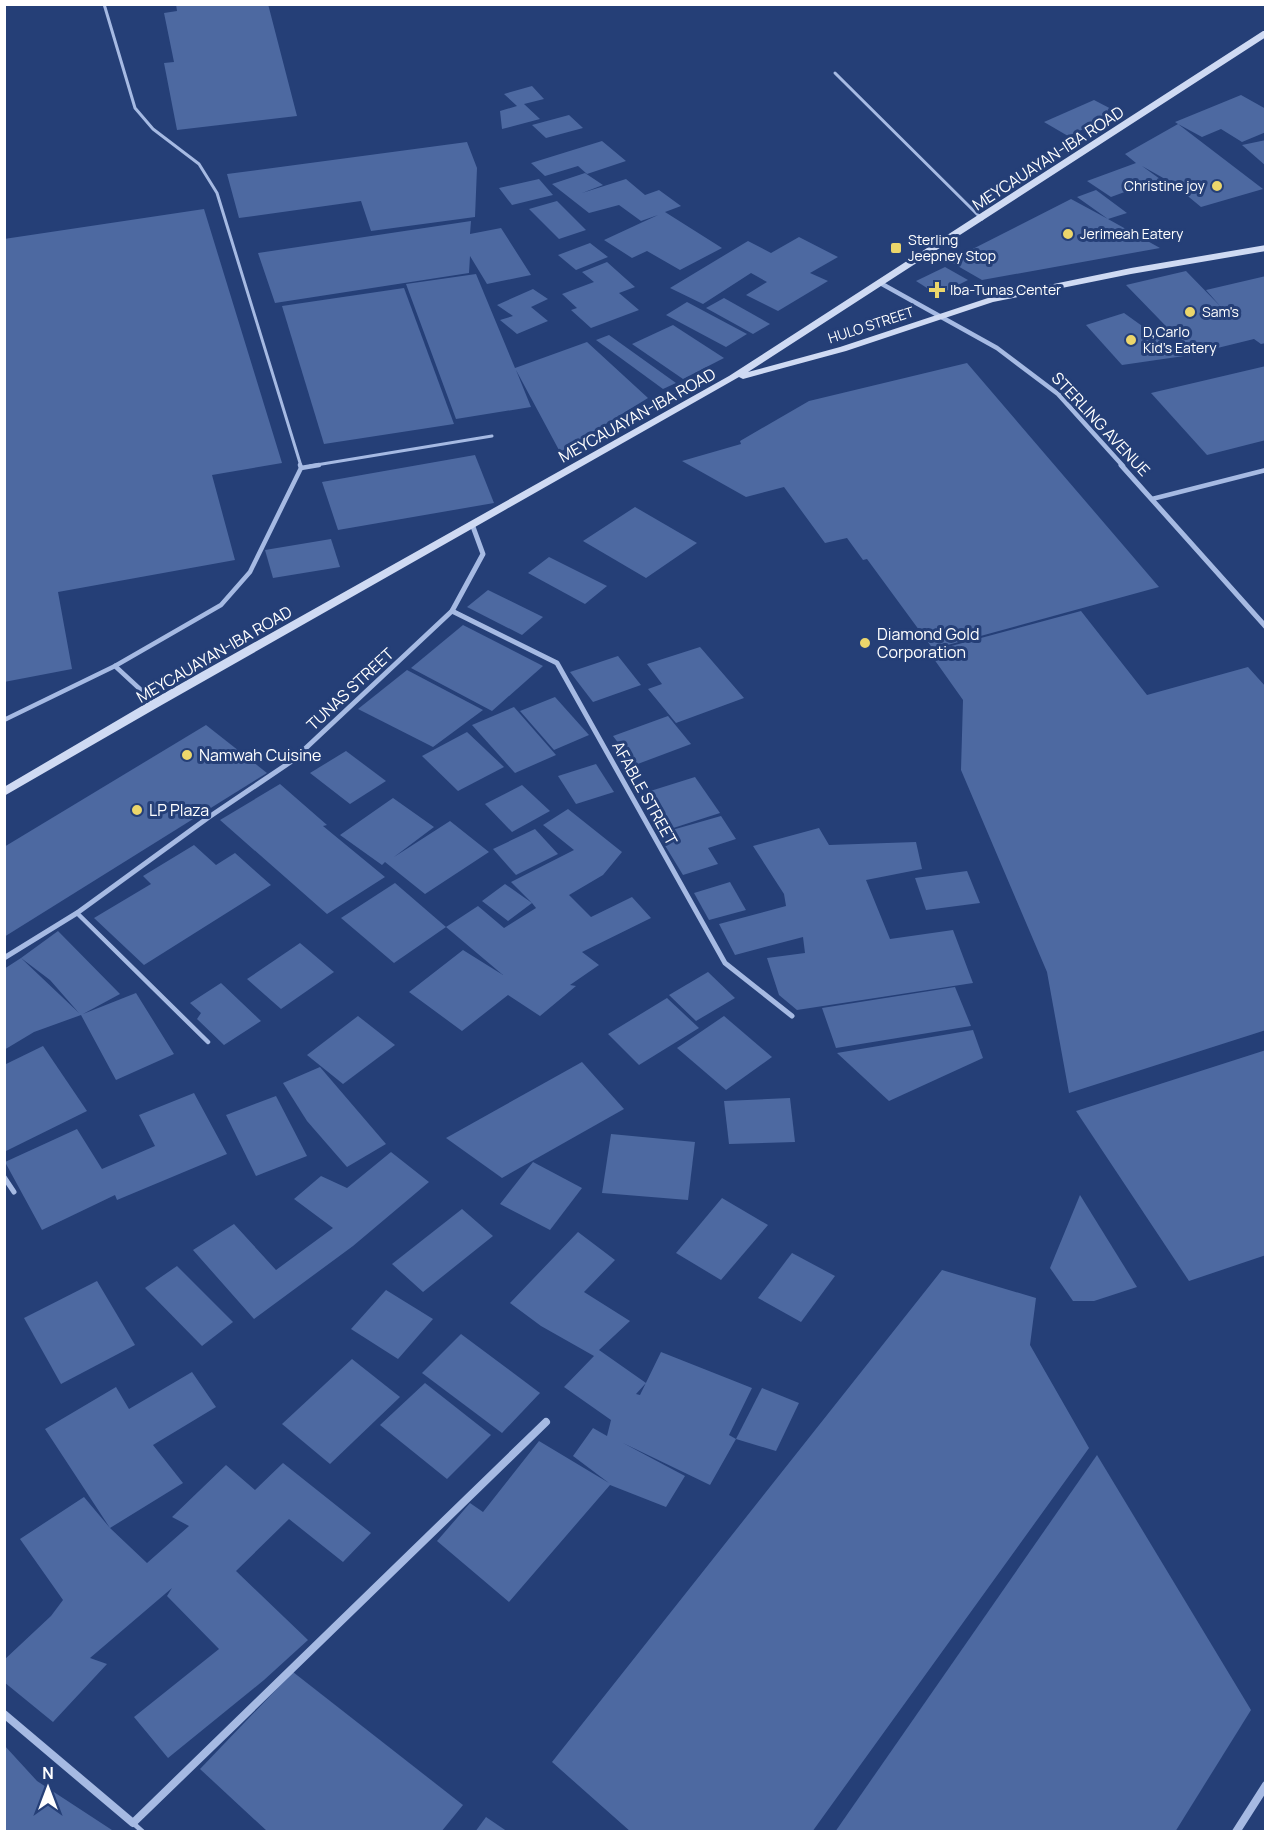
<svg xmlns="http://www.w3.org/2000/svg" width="1270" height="1836" font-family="Manrope,sans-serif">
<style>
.building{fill:#4d69a1}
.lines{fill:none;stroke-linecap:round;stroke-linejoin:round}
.lane-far2{stroke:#a6bae3;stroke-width:3}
.lane-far1{stroke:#a6bae3;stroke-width:4.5}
.lane{stroke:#a6bae3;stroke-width:5}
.street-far2{stroke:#a6bae3;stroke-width:4.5}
.street-far1{stroke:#a6bae3;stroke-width:5}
.street{stroke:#a6bae3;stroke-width:8}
.secondary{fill:#cfdaf3;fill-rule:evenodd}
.poi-dot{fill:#ecd66b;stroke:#253f77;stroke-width:2}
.labels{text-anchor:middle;stroke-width:6;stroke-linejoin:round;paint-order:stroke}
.far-poi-label{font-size:14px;fill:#fff;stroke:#253f77;text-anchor:start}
.far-street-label{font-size:14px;fill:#fff;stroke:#253f77}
.street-label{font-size:16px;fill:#fff;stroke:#253f77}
.poi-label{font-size:16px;fill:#fff;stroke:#253f77;text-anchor:start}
</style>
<rect width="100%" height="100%" fill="#253f77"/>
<!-- building -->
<g class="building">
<path d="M176,4H268L297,116L177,130L164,63L174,62L164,13L177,11Z"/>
<path d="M532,86L544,99L524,104L540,119L502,129L500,111L517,106L504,94Z"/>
<path d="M1241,95L1266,109V132L1242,142L1221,129L1202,137L1178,124L1263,189L1201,207L1172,183L1142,166L1160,179L1111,197L1087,181L1136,163L1125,154L1178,124L1175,122Z"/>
<path d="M1094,100L1119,113L1068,136L1044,122Z"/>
<path d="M569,115L583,128L546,138L532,125Z"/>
<path d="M1266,140V166L1242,145Z"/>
<path d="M602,141L626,161L587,174L578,166L545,176L531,163Z"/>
<path d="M467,142L477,168L475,217L371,231L361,201L239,218L227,174Z"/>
<path d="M585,173L603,185L582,193L626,179L645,195L659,190L681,206L665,212L722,248L680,270L647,251L632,258L604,240L658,215L641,221L619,205L589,213L552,184Z"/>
<path d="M539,179L553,195L512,205L499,188Z"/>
<path d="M1096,190L1127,213L1108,219L1160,248L982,280L949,261L1071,199L1108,219L1077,197Z"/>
<path d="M557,201L586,230L559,239L529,209Z"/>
<path d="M204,209L282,463L212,475L235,560L58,592L72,669L4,682V239Z"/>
<path d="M471,221L470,234L501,228L531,275L487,284L470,256L469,273L275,303L258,253Z"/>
<path d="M799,237L838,257L810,273L828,281L778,311L746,295L767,282L751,273L703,304L670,288L748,241L771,253Z"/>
<path d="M590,243L608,257L576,270L558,255Z"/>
<path d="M607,262L635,287L619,293L639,310L591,328L571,310L577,308L562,294L594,282L582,272Z"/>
<path d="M945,267L968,280L938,295L916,281Z"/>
<path d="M1186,271L1221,307L1206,290L1266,276V343L1261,344L1254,339L1193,354L1126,285Z"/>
<path d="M476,274L515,368L587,342L648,398L560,452L516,370L531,407L456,419L406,284Z"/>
<path d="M404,288L454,424L324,444L282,306Z"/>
<path d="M533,289L548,299L531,307L548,321L517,334L500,320L513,316L497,305Z"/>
<path d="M724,298L770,324L753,334L706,308Z"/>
<path d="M687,302L747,334L726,347L666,315Z"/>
<path d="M1124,313L1184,356L1122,365L1086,325Z"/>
<path d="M673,325L724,358L683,379L632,344Z"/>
<path d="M609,335L676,383L663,389L596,340Z"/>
<path d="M967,363L1159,587L933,649L867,559L863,560L847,538L825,543L784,487L746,497L682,461L741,444L740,441L809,401Z"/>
<path d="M1266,366V440L1207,455L1151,393Z"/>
<path d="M475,455L494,503L338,530L322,482Z"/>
<path d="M635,507L697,543L646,578L583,541Z"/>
<path d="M331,539L340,567L273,578L265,550Z"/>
<path d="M549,557L607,586L585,604L528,573Z"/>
<path d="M488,590L543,617L522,635L467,607Z"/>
<path d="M1081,611L1147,695L1248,667L1266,687V1030L1069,1093L1047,972L961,770L963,700L929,652Z"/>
<path d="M463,625L543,666L492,711L411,668Z"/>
<path d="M700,647L744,698L676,723L648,689L662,684L647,664Z"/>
<path d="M618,656L641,685L593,702L570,672Z"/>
<path d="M407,670L483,710L433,747L358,709Z"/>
<path d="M555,697L589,735L554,750L520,711Z"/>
<path d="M514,707L556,755L515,773L472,725Z"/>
<path d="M668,716L691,744L635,765L613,736Z"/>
<path d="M206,725L267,773L4,937V847Z"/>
<path d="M467,732L504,767L458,791L422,756Z"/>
<path d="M346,751L386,781L350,804L310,773Z"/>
<path d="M596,764L614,792L576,804L558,776Z"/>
<path d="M695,777L720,813L667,830L644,793Z"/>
<path d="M280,784L327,825L323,826L385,877L327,914L220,820Z"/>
<path d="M522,785L550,811L512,832L485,804Z"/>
<path d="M393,798L434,827L394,857L450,821L489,852L425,894L385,862L382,865L340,835Z"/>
<path d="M568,809L622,852L603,875L569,895L591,917L632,897L651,918L582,952L599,965L570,985L576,986L540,1016L508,995L462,1031L409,992L463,950L503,975L446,927L478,906L504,928L536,908L532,903L508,921L482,901L505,884L532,903L511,882L574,850L543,825Z"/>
<path d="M721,816L736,839L708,848L718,864L683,875L658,834Z"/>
<path d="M819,828L829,845L916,842L922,869L866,880L890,939L953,930L973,983L797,1010L779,995L767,958L805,953L803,937L735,955L719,924L786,906L784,894L753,846Z"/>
<path d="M535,829L558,854L516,875L493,849Z"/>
<path d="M194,845L216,865L235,853L271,885L144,965L94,918L151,884L143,876Z"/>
<path d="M967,871L980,903L926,910L915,878Z"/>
<path d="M730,882L746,910L709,920L694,893Z"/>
<path d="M395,883L446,927L394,963L341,918Z"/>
<path d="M58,931L120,994L83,1014L136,993L174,1054L116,1080L81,1015L34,1032L4,1050V969L21,958L79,1013L50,980L21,958Z"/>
<path d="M300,943L334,972L281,1009L247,979Z"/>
<path d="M708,972L735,998L696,1021L669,995Z"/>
<path d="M221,983L261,1021L224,1045L197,1019L201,1013L190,1003Z"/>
<path d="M955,987L971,1026L836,1048L822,1008Z"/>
<path d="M667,998L699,1028L639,1065L608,1034Z"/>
<path d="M358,1016L395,1045L343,1084L307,1055Z"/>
<path d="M724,1016L772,1057L726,1090L677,1048Z"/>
<path d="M973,1030L983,1058L889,1101L837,1053Z"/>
<path d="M43,1046L87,1111L4,1152V1065Z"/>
<path d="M1266,1050V1255L1189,1281L1076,1111Z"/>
<path d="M582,1062L624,1109L502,1178L446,1138Z"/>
<path d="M320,1067L386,1144L347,1167L307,1121L283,1083Z"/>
<path d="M194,1093L227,1154L117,1200L115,1195L42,1230L5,1162L77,1129L102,1169L155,1146L139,1115Z"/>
<path d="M276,1096L307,1156L256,1176L226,1115Z"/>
<path d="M790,1098L795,1142L729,1144L724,1101Z"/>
<path d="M611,1134L695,1142L688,1200L602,1193Z"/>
<path d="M391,1152L429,1182L353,1246L254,1319L193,1250L234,1224L276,1270L333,1228L294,1199L321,1176L347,1188Z"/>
<path d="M533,1162L582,1188L550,1230L500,1204Z"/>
<path d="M1080,1195L1137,1287L1094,1301H1073L1050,1268Z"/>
<path d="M722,1198L768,1225L721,1280L676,1253Z"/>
<path d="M462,1209L493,1236L423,1292L392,1264Z"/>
<path d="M578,1232L615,1260L584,1292L630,1321L599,1350L646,1383L636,1394L640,1395L661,1352L752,1388L729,1435L736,1439L710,1485L623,1443L685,1476L666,1507L610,1485L509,1602L437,1541L470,1503L483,1512L539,1441L609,1483L573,1456L593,1428L607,1436L611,1420L564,1387L594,1356L541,1326L510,1303Z"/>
<path d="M792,1253L835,1276L801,1322L758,1298Z"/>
<path d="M177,1266L233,1322L202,1346L145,1288Z"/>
<path d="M942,1270L1036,1298L1030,1345L1089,1448L812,1832H631L552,1762Z"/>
<path d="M97,1281L135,1345L61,1384L24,1318Z"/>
<path d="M386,1290L433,1319L398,1359L351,1329Z"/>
<path d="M461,1334L540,1393L502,1433L422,1373Z"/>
<path d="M352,1359L400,1397L330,1464L282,1424Z"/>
<path d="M192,1372L216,1407L153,1445L183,1483L110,1528L147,1563L189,1526L172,1517L226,1465L255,1490L283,1463L371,1533L343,1562L289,1519L236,1571L308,1640L264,1680L168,1758L134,1717L219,1649L167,1596L172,1588L90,1658L107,1664L53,1722L4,1682V1660L51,1616L63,1600L20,1539L84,1497L110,1528L45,1429L116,1387L129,1409Z"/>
<path d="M425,1383L491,1435L447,1479L380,1425Z"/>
<path d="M762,1388L799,1403L776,1451L736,1439Z"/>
<path d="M1097,1455L1251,1710L1175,1832H835Z"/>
<path d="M293,1672L463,1805L441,1832H268L200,1769Z"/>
<path d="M4,1745L37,1781L115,1832H4Z"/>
<path d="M486,1817L508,1832H475Z"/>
</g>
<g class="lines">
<!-- lane-far2 -->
<g class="lane-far2">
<path d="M104,4L135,108L153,129L199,164L217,193L301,466"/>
<path d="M835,73L982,219"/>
<path d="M310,466L492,436"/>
</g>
<!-- lane-far1 -->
<g class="lane-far1">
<path d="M301,468L319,465"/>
<path d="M1152,499L1266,470"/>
<path d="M115,666L155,703"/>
<path d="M4,720L115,666L221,605L250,572L301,468L300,465"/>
<path d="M77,913L208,1042"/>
</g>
<!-- lane -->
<g class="lane">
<path d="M4,1177L14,1192"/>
<path d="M133,1823L143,1832"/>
</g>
<!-- street-far2 -->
<path class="street-far2" d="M882,284L997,348L1058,394L1123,466"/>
<!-- street-far1 -->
<g class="street-far1">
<path d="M1121,465L1266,627"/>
<path d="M452,611L557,663L725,963L792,1016"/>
<path d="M4,958L77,913L209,817L292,761L452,611L483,554L472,524"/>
</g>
<!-- street -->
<g class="street">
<path d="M4,1714L133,1823L546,1422"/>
<path d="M1236,1832L1266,1785"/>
</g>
<!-- secondary -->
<path class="secondary" d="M1263,31H1266V37L748,372L840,347L991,297L1131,268L1266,245V251L1131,274L993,302L846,351L743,379L739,377L160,706L4,796V787L152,700L729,376Z"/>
</g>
<!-- markers -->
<g class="poi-dot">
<circle cx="1217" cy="186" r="6"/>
<circle cx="1068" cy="234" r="6"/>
<rect x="890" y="242" width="12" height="12" rx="3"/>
<path d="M934 281h6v6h6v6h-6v6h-6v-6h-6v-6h6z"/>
<circle cx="1190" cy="312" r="6"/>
<circle cx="1131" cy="340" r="6"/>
<circle cx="865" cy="643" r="6"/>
<circle cx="187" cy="755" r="6"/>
<circle cx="137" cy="810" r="6"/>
</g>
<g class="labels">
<!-- far-poi labels -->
<g class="far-poi-label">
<text x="1205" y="191" text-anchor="end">Christine joy</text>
<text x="1080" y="239">Jerimeah Eatery</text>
<text x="908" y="245">Sterling<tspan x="908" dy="16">Jeepney Stop</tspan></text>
<text x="950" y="295">Iba-Tunas Center</text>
<text x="1202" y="317">Sam's</text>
<text x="1143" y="337">D,Carlo<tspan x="1143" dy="16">Kid's Eatery</tspan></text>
</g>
<!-- far-street labels -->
<g class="far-street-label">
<text transform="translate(871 325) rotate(-18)" y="5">HULO STREET</text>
</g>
<!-- street labels -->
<g class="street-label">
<text transform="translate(1048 158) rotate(-33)" y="6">MEYCAUAYAN-IBA ROAD</text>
<text transform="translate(637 415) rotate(-29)" y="6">MEYCAUAYAN-IBA ROAD</text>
<text transform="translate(1101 424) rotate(47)" y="6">STERLING AVENUE</text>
<text transform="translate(214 654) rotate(-30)" y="6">MEYCAUAYAN-IBA ROAD</text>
<text transform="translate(350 689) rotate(-43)" y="6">TUNAS STREET</text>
<text transform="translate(645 793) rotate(61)" y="6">AFABLE STREET</text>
</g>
<!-- poi labels -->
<g class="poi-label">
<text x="877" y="640">Diamond Gold<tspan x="877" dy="18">Corporation</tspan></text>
<text x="199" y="761">Namwah Cuisine</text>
<text x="149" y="816">LP Plaza</text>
</g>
</g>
<!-- border -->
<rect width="1270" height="1836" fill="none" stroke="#ffffff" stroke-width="12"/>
<!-- north arrow -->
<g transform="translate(48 1788)" stroke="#253f77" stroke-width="4.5" paint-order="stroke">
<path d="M0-4.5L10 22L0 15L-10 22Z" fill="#ffffff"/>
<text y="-9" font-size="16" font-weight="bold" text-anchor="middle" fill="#ffffff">N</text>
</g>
</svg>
